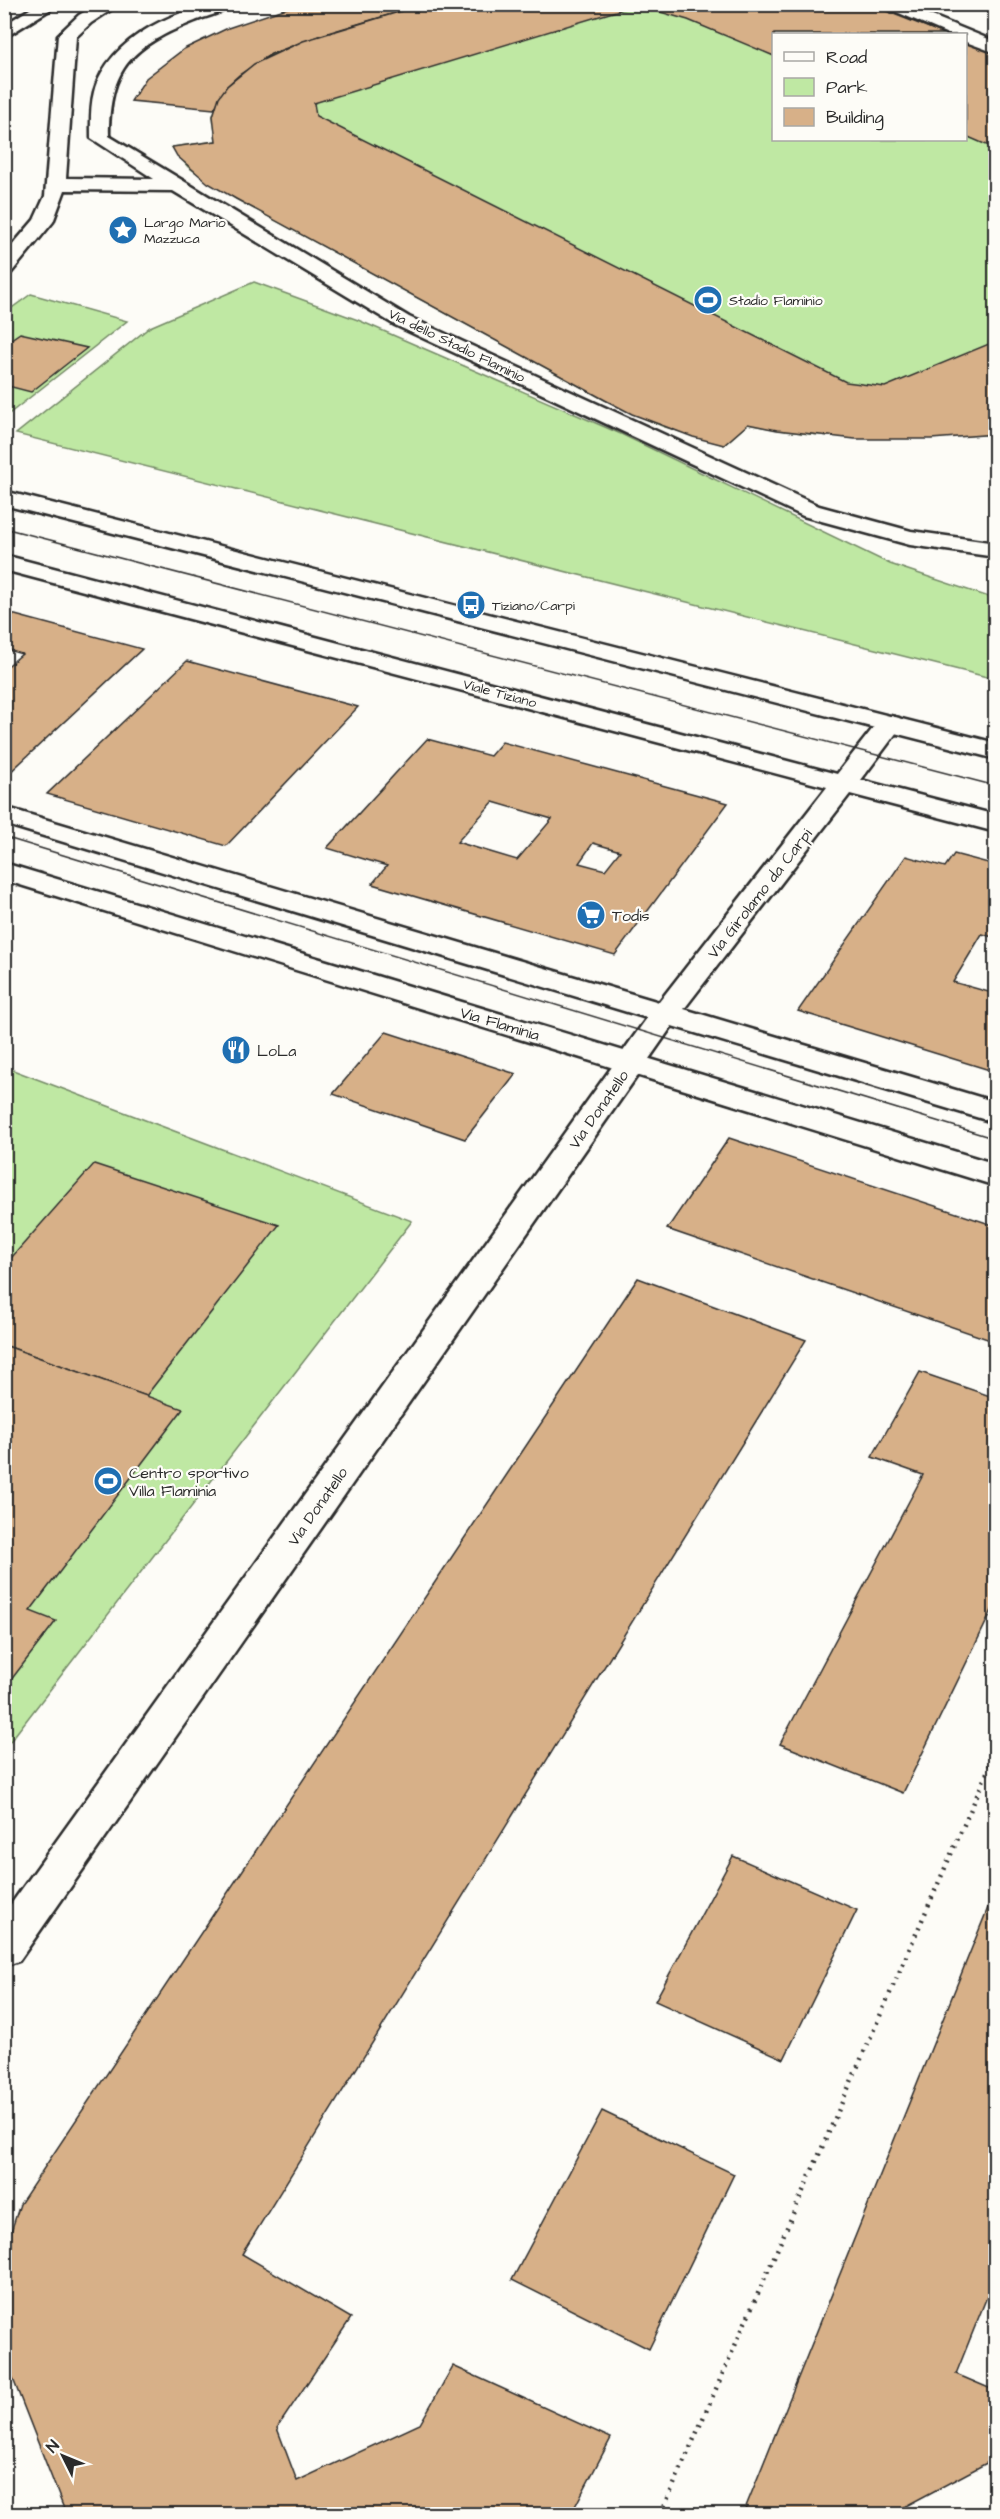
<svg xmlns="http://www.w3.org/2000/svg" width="1000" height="2519" font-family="'Architects Daughter',sans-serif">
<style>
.green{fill:#bfe8a3;stroke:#758a67;stroke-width:1.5}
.building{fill:#d7b088;stroke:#2b2b2b;stroke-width:1.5;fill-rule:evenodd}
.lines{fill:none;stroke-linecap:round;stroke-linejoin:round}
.service-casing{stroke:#2b2b2b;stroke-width:5}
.minor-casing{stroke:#2b2b2b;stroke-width:5}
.tertiary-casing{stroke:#2b2b2b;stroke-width:5}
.path{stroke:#2b2b2b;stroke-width:4.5;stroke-dasharray:2 6;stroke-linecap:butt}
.service{fill:#fdfcf7;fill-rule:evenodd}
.minor{fill:#fdfcf7;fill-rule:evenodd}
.tertiary{fill:#fdfcf7;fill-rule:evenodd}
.tram{stroke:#2b2b2b;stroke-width:1.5}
.labels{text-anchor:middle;stroke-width:4.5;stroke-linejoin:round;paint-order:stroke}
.far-poi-label{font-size:14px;fill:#2b2b2b;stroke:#fdfcf7;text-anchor:start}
.far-street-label{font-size:14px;fill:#2b2b2b;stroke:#fdfcf7}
.street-label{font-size:16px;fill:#2b2b2b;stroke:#fdfcf7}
.poi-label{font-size:16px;fill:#2b2b2b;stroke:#fdfcf7;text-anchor:start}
</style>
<rect width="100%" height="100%" fill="#fdfcf7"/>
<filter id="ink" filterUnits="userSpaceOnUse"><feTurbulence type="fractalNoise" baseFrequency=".0167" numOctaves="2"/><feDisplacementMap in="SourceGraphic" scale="12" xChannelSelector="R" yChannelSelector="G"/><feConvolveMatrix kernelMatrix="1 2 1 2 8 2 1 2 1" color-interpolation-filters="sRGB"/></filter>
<g filter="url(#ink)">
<!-- green -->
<g class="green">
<path d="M868,4L945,34H774V140H966V43L995,54V434C912,440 830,442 748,424L724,445L662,426L605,400L236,199L188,167L172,147L216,141L213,116L219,97L227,86L254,64L287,47L321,35L425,5Z"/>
<path d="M254,282L358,320L621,434L890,564L995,599V679L16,434L150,327Z"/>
<path d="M31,294L127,321L5,417V313Z"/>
<path d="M5,1067L412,1221L5,1748Z"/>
</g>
<!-- building -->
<g class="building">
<path d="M299,4H425L321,35L271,54L239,75L227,86L214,109L131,101L146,78L184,49L228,28Z"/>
<path d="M425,4H868L945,34H774V56L688,20L636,5L314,103L316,116L846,382L885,387L996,341V434L931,439H855L777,430L748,424L724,445L693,437L632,414L605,400L236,199L208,183L177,156L172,147L216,141L213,116L219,97L227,86L254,64L303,41Z"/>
<path d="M966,43L996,54V149L966,136Z"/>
<path d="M20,333L87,348L31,392L4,385V344Z"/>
<path d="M4,612L142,649L4,778V669L22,654L4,649Z"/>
<path d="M187,661L358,707L226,846L47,794Z"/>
<path d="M427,739L490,756L502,742L728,803L615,955L372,884L387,866L327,848ZM493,802L552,819L517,860L457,842ZM593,843L620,851L605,870L579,863Z"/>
<path d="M954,854L996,865V938L982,934L953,982L996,994V1072L798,1011L906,856L945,867Z"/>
<path d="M386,1032L516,1074L465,1139L333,1094Z"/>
<path d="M729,1138L996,1226V1342L667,1229Z"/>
<path d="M94,1164L279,1225L146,1396L4,1345V1266Z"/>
<path d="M638,1278L806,1340L242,2254L351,2318L277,2428L297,2481L420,2424L453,2366L611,2438L571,2514H66L8,2366L4,2338V2253L20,2204Z"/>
<path d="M4,1345L183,1409L30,1611L56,1621L4,1689Z"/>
<path d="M920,1372L996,1398V1602L903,1793L780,1744L923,1475L872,1457Z"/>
<path d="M733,1856L857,1910L784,2059L655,2001Z"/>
<path d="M996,1888V2274L956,2374L996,2391V2458L891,2514H743Z"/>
<path d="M602,2111L734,2174L649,2349L512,2280Z"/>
</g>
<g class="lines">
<!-- service casing -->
<g class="service-casing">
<g id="service">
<path d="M98,4H120L91,23L76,37L66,178L154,179L91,138C91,123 90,107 94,92C108,38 181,4 232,4C225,13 206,16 195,21C132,46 109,67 109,136L409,317L819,506L911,531L996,543V557L910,545L803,516L395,325L173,191L65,190L53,222L11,273L4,275V255L34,220L45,196L58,35L79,15Z"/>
<path d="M878,4H903L996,42V53L966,42V34H948Z"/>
<path d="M984,4H996V11Z"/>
</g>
</g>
<!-- minor casing -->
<g class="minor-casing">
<g id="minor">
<path d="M38,4H59L4,38V25Z"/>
<path d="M4,555L837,774L881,718L890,716L899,718L903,724L861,780L996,815V832L850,794L684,1009L996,1102V1123L672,1026L19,1961L4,1966V1914L647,1018L4,824V807L659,1002L827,787L4,570Z"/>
</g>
</g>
<!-- tertiary casing -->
<g class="tertiary-casing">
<g id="tertiary">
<path d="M4,491L996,743V759L4,505Z"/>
<path d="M4,863L996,1164V1186L4,880Z"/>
</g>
</g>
<!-- path -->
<path class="path" d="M661,2514L996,1752"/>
<!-- service -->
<use href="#service" class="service"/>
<!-- minor -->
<use href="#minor" class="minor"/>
<!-- tertiary -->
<use href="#tertiary" class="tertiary"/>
<!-- tram -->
<g class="tram">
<path d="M4,528L996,786"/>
<path d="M4,837L996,1139"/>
</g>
</g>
</g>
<!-- icons -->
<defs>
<g id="sight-disc" transform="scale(1.5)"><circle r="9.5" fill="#1f6fb2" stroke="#fdfcf7"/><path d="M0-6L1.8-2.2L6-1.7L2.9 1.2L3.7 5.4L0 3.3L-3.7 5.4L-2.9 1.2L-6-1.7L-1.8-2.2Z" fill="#fff"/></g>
<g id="stadium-disc" transform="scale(1.5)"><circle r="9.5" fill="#1f6fb2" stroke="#fdfcf7"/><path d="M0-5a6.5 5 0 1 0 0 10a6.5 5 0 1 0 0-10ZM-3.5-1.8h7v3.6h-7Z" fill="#fff"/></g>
<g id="bus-disc" transform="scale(1.5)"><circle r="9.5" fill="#1f6fb2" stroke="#fdfcf7"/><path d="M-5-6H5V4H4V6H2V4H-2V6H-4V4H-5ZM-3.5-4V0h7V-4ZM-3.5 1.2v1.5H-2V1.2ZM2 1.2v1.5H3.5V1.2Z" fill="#fff"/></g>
<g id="supermarket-disc" transform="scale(1.5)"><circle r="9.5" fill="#1f6fb2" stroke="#fdfcf7"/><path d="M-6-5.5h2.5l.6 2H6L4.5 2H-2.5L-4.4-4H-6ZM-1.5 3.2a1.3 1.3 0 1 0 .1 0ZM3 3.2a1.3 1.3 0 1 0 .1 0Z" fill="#fff"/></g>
<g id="restaurant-disc" transform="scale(1.5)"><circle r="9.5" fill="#1f6fb2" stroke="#fdfcf7"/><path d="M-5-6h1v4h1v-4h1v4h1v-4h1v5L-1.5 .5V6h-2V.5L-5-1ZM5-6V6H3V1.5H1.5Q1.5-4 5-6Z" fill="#fff"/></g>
</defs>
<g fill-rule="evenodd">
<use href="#sight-disc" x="123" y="230"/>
<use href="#stadium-disc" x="708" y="300"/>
<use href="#bus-disc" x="471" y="605"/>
<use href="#supermarket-disc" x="591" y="915"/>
<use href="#restaurant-disc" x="236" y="1050"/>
<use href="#stadium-disc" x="108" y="1481"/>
</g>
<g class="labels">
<!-- far-poi labels -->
<g class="far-poi-label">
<text x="144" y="227">Largo Mario<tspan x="144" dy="16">Mazzuca</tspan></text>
<text x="729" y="305">Stadio Flaminio</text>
<text x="492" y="610">Tiziano/Carpi</text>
</g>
<!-- far-street labels -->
<g class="far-street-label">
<text transform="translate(457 345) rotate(26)" y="5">Via dello Stadio Flaminio</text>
<text transform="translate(500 693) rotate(15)" y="5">Viale Tiziano</text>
</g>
<!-- street labels -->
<g class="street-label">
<text transform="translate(759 893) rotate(-52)" y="6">Via Girolamo da Carpi</text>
<text transform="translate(500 1023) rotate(17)" y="6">Via Flaminia</text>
<text transform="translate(598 1109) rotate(-55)" y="6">Via Donatello</text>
<text transform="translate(317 1506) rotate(-55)" y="6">Via Donatello</text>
</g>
<!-- poi labels -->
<g class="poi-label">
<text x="612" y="921">Todis</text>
<text x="257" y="1056">LoLa</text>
<text x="129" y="1478">Centro sportivo<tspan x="129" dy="18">Villa Flaminia</tspan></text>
</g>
</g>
<!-- margin -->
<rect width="1000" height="2519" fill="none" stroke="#fdfcf7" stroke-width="24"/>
<rect x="12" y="12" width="976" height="2495" fill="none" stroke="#2b2b2b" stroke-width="2" filter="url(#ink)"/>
<!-- legend -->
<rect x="772" y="33" width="195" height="108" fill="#fdfcf7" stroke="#a9a8a5" stroke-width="1.5"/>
<rect x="784" y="52" width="30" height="9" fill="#fdfcf7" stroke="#a9a8a5" stroke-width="1.5"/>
<text x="826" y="63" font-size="18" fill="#2b2b2b">Road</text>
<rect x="784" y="78" width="30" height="18" fill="#bfe8a3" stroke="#a9a8a5" stroke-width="1.5"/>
<text x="826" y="93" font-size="18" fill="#2b2b2b">Park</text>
<rect x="784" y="108" width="30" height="18" fill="#d7b088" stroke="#a9a8a5" stroke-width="1.5"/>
<text x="826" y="123" font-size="18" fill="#2b2b2b">Building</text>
<!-- north arrow -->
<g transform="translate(63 2456) rotate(313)" stroke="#fdfcf7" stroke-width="4.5" paint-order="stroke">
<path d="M0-4.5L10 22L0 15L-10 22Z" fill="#2b2b2b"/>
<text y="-9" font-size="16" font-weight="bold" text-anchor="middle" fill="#2b2b2b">N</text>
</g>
</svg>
